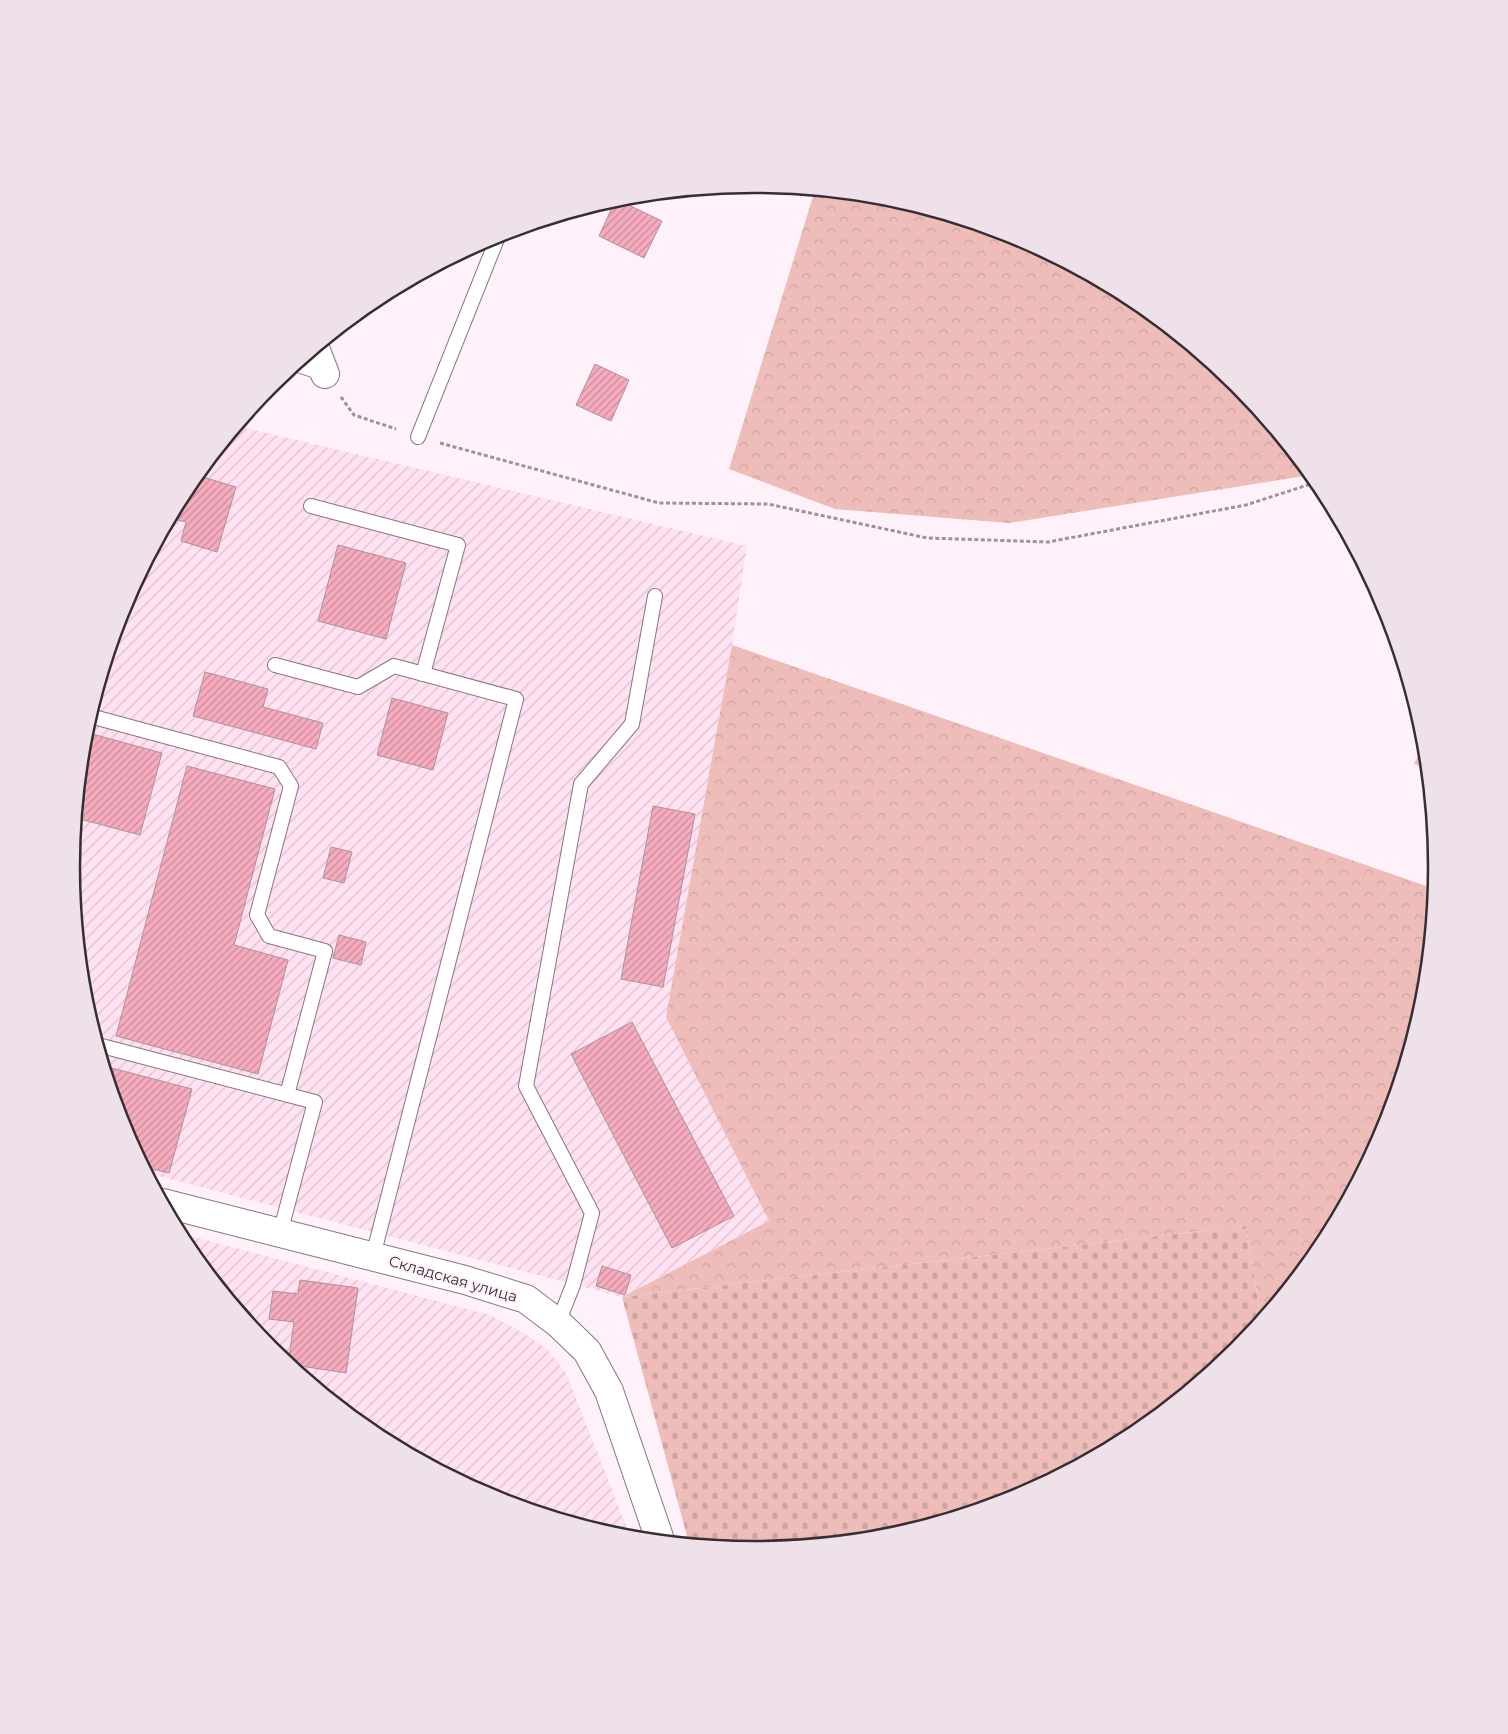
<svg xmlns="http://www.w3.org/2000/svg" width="1508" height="1734" font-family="Montserrat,sans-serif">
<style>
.industrial{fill:url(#industrial-furrows)}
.forest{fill:url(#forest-crowns)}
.cemetery{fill:url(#cemetery-stones)}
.building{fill:url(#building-hatch);stroke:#ab9398}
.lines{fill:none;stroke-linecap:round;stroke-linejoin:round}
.lane-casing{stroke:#88757f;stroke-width:16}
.street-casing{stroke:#88757f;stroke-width:30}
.path{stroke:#9d9299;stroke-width:3;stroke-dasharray:4 2.5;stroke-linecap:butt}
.lane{stroke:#fff;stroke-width:14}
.street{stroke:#fff;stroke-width:28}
.labels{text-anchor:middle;stroke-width:4.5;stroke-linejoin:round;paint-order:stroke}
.street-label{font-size:15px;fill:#362e33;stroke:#fff1f9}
.rim{fill:none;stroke:#362e33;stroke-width:2.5}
</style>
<defs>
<pattern id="industrial-furrows" width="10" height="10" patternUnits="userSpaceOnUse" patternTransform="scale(1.25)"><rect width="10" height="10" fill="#ffe1f1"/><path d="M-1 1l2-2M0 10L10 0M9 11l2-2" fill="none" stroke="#dbc1cf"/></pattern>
<pattern id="forest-crowns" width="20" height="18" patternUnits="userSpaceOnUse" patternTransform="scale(1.25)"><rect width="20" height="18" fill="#eebdba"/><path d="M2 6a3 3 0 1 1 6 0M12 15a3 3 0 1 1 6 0" fill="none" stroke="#cda3a0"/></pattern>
<pattern id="cemetery-stones" width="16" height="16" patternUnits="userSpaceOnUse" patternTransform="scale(1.25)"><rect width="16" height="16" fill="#eebdba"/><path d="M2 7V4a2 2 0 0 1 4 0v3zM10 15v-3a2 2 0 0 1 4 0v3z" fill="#cda3a0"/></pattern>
<pattern id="building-hatch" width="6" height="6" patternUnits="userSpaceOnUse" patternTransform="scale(1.25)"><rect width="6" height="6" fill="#f6acbe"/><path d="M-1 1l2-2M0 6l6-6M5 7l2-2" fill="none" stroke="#c88c9b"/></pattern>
</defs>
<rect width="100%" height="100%" fill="#fff1f9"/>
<!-- industrial -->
<g class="industrial">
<path d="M237,426L747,546L732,645L666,1017L769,1221L622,1297L147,1173L123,1128L84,1000L71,867L84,734L123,605L186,487Z"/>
<path d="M179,1233L490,1315L522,1332L547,1349L566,1373L631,1538L621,1537L492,1498L374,1435L271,1350L186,1246Z"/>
</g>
<!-- forest -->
<g class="forest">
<path d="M815,190L887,197L1016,236L1134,299L1237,384L1311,475L1009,523L835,509L729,469Z"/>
<path d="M732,645L1435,889L1424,1000L1385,1129L1322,1247L1261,1321L1246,1226L622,1297L769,1221L666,1017Z"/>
<path d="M1425,743L1427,769L1414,764Z"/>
</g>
<!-- cemetery -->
<path class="cemetery" d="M1246,1226L1261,1321L1237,1350L1133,1435L1015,1498L887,1537L754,1550L689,1543L622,1297Z"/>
<!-- building -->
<g class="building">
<path d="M616,199L662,221L644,258L599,236Z"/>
<path d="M595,364L629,380L611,421L576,405Z"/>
<path d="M196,475L236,487L217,552L181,541L186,522L170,518L186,487Z"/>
<path d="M338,545L406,563L386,639L318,621Z"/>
<path d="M205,672L268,689L263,707L323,723L316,749L193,716Z"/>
<path d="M392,698L448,713L433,770L377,755Z"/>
<path d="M85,732L162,753L140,835L76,818Z"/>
<path d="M187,766L275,789L234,945L288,960L258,1074L116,1036Z"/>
<path d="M653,806L695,814L663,987L621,979Z"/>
<path d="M331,847L352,852L344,883L323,878Z"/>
<path d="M339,935L366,942L361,965L333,958Z"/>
<path d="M632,1022L734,1216L672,1248L571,1054Z"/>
<path d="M104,1066L192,1089L169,1173L144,1167L123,1128Z"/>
<path d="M602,1266L631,1275L625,1295L596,1286Z"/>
<path d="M300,1280L358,1288L346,1373L288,1364L294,1322L269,1319L273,1291L298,1294Z"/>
</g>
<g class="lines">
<!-- lane casing -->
<g class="lane-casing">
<g id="lane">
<path d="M295,364L325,374"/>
<path d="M418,437L499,234"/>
<path d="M311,506L458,545L423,674"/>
<path d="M275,665L358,687L394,666L516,699L373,1256"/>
<path d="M90,716L279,767L291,786L257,915L269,936L325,951L287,1095"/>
<path d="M98,1045L315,1102L280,1233"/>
<path d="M558,1323L573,1285L592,1213L526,1086L581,784L632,724L655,596"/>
</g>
</g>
<!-- street casing -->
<g class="street-casing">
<g id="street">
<path d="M315,348L325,374"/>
<path d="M163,1203L465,1280L526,1299L558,1323L587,1351L609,1391L660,1540"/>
</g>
</g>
<!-- path -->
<g class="path">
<path d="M341,397L354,415L396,429"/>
<path d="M440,443L659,503L768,504L927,538L1048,542L1246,505L1317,482"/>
</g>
<!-- lane -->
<use href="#lane" class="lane"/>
<!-- street -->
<use href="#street" class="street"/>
</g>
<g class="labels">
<!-- street labels -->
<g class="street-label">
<text transform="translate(453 1279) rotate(16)" y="5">Складская улица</text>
</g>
</g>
<!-- crop -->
<path d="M0 0H1508V1734H0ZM80 867a674 674 0 1 1 1348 0a674 674 0 1 1-1348 0Z" fill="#efe1e9" fill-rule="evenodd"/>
<path class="rim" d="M80 867a674 674 0 1 1 1348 0a674 674 0 1 1-1348 0Z"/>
</svg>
